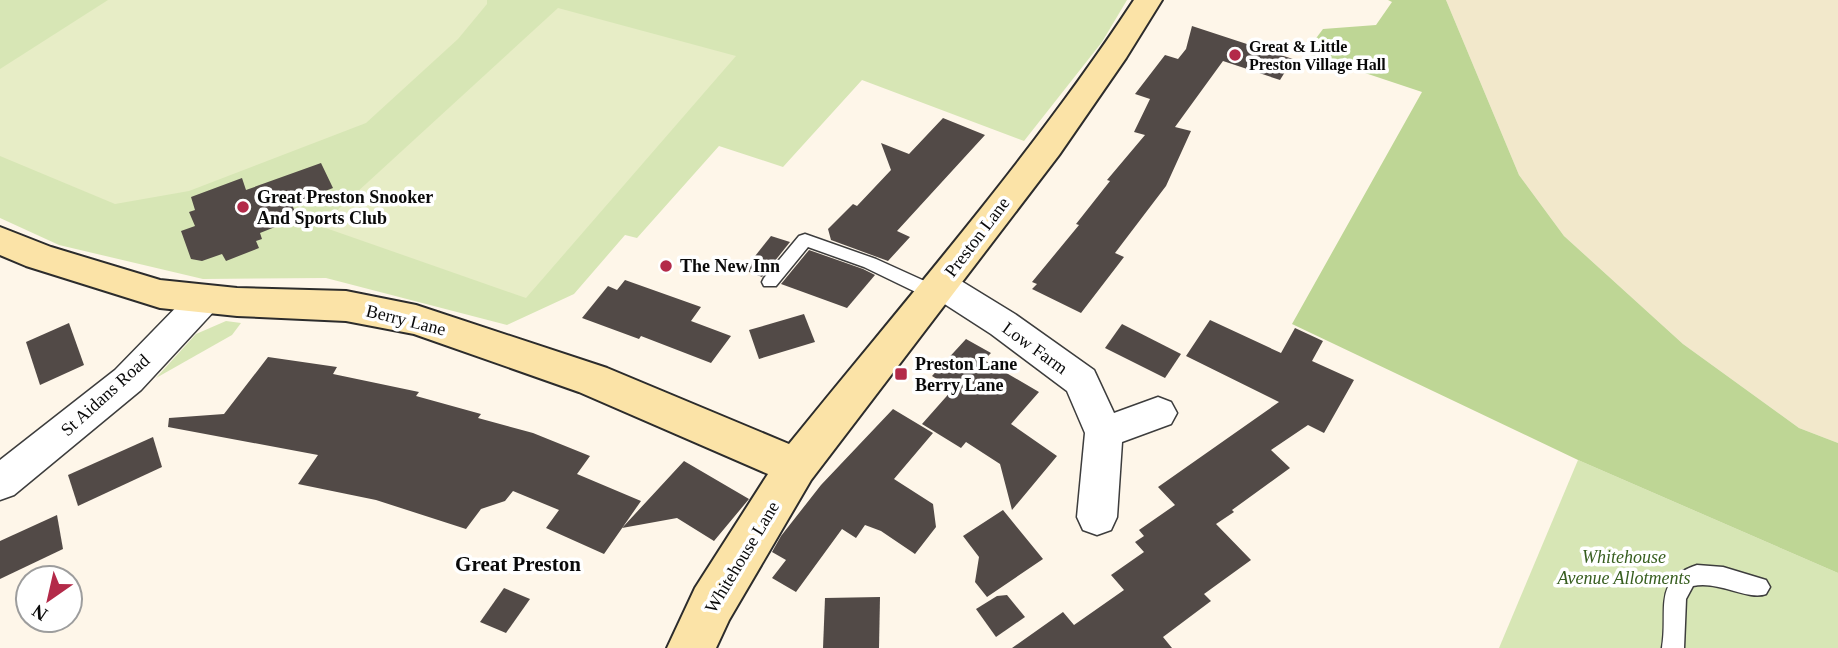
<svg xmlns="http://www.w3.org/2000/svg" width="1838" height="648" font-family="Georgia,serif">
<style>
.farmland{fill:#f2e8cb}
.green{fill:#d7e6b5}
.forest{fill:#bed695}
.pitch{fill:#e7edc6}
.building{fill:#524a47}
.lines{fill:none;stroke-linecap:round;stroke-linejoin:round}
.lane-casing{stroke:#3d3d3d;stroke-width:3}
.street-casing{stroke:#3d3d3d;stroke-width:3}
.secondary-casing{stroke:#2c2c2c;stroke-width:4}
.lane{fill:#fff;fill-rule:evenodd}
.street{fill:#fff;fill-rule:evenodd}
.secondary{fill:#fbe3a7;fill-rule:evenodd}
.poi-dot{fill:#b32a49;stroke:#fff;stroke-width:2.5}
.labels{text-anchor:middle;stroke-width:7;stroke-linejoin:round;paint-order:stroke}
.far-poi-label{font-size:16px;font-weight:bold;fill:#0a0a0a;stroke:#fff;text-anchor:start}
.poi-label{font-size:18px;font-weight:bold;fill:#0a0a0a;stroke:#fff;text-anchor:start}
.street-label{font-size:18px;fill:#0a0a0a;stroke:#fff}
.park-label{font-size:18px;font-style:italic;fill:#375e1f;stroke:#fff}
.quarter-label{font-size:21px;font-weight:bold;fill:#0a0a0a;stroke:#fff}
</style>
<rect width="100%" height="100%" fill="#fef6e9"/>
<!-- farmland -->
<path class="farmland" d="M1446,0H1838V443L1799,428L1683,344L1564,236L1519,175Z"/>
<!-- green -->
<g class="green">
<path d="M0,0H1127L1102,42L1024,141L862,80L783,167L719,146L637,238L625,235L574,294L507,325L326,278L203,279L59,245L0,218Z"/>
<path d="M226,321L241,323L232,335L156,378L196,334Z"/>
<path d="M1578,460L1838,573V648H1499Z"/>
</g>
<!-- forest -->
<path class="forest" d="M1388,0H1446L1519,175L1564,236L1683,344L1799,428L1838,443V573L1578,460L1292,324L1422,92L1305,53L1323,29L1376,25L1392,2Z"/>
<!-- pitch -->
<g class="pitch">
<path d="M108,0H487V4L458,39L366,123L189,191L115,204L0,156V69Z"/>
<path d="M558,8L736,56L526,298L320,226Z"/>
</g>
<!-- building -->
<g class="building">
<path d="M1192,26L1293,59L1280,80L1223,61L1175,127L1191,131L1166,186L1115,253L1124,257L1081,313L1032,289L1037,284L1032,282L1079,225L1076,224L1110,181L1107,180L1145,135L1134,132L1150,99L1135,94L1165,55L1178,59L1186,49Z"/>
<path d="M943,118L985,135L897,231L910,237L888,261L831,240L828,229L853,204L857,206L891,170L881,143L909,154Z"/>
<path d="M321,163L333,188L292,204L296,215L283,219L285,223L260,233L262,239L256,241L259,248L226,261L222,254L202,261L191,259L181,231L195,226L189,212L195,210L191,197L242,178L246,190Z"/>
<path d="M771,236L790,242L762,277L744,270Z"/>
<path d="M809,250L863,269L875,275L847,308L781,284Z"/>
<path d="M625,280L701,307L691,321L731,336L711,363L641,336L639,339L582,318L608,286L617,290Z"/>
<path d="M804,314L815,342L759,359L749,330Z"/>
<path d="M1210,320L1281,353L1295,328L1323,341L1312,361L1354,380L1324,433L1308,425L1271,450L1290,468L1232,510L1234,512L1216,524L1251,560L1204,594L1211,601L1163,637L1172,648H1012L1063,612L1074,625L1124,590L1111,575L1144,552L1135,542L1144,536L1139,530L1175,505L1158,487L1279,402L1186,356Z"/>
<path d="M69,323L84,365L40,385L26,342Z"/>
<path d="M1122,324L1181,354L1165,378L1105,348Z"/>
<path d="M966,339L991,353L984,360L1039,392L1011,424L1057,456L1012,510L1000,464L966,442L961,448L922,424L953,389L932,376Z"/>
<path d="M268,357L337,367L333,374L419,392L416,396L481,414L478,418L533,433L590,456L577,474L641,501L604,554L546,528L559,510L513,491L505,501L481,509L466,529L376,500L298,484L318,455L168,427L169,418L224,414Z"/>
<path d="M893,409L933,433L894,479L933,504L936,527L915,554L881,531L865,525L856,538L842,529L796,592L772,578L786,560L772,552L781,536L821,485Z"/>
<path d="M153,437L162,467L78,506L68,475Z"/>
<path d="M684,461L749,499L714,541L677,518L622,528Z"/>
<path d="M1003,510L1043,559L987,597L975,582L979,557L963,536Z"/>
<path d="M57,515L63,549L0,579V541Z"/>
<path d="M504,588L530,599L506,633L480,622Z"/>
<path d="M1007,595L1025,617L996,637L976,609L997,596Z"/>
<path d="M880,597L879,648H823L825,598Z"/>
</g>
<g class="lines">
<!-- lane casing -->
<g class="lane-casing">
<g id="lane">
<path d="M805,234L876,259L940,288L943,293L940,298H928L864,267L808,247L776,286H764L762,282L764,278L799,236Z"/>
<path d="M1697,565L1723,567L1766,580L1770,587L1766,594C1748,601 1718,580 1693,586L1686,599L1684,648H1662C1669,611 1651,580 1697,565Z"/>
</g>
</g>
<!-- street casing -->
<g class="street-casing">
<g id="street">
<path d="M941,272L953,276L1015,314L1094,370L1114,413L1158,397L1171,402L1177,413L1171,424L1122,442L1117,517L1111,530L1097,535L1083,530L1077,517L1085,433L1067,391L991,334L929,294L924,285L929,276Z"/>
<path d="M204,287L216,291L221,300L216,309L141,390L14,495L0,500V460L115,370L192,291Z"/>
</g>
</g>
<!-- secondary casing -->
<g class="secondary-casing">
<path id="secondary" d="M1134,0H1162L1126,58L1059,155L811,480L729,620L716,648H667L695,588L768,474L579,392L414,334L346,321L237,316L160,308L26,266L0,255V227L51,247L160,280L237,288L346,291L416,305L607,368L789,444C906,299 1031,157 1134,0Z"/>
</g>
<!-- lane -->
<use href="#lane" class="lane"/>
<!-- street -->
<use href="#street" class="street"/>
<!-- secondary -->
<use href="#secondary" class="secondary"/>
</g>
<!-- markers -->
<g class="poi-dot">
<circle cx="1235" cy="55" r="7"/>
<circle cx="243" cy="207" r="7"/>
<circle cx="666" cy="266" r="7"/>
<rect x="894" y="367" width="14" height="14" rx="3.5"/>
</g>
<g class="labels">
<!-- far-poi labels -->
<g class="far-poi-label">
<text x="1249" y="52">Great &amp; Little<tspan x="1249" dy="18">Preston Village Hall</tspan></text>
</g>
<!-- poi labels -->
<g class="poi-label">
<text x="257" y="203">Great Preston Snooker<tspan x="257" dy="21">And Sports Club</tspan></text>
<text x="680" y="272">The New Inn</text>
<text x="915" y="370">Preston Lane<tspan x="915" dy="21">Berry Lane</tspan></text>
</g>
<!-- street labels -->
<g class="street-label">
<text transform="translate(977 237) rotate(-53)" y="6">Preston Lane</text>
<text transform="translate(406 320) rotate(14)" y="6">Berry Lane</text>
<text transform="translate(1035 348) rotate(36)" y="6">Low Farm</text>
<text transform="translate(105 395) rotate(-42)" y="6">St Aidans Road</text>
<text transform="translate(742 557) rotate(-59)" y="6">Whitehouse Lane</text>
</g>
<!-- park labels -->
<g class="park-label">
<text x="1624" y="563">Whitehouse<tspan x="1624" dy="21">Avenue Allotments</tspan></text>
</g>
<!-- quarter labels -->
<g class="quarter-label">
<text x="518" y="571">Great Preston</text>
</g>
</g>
<!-- north arrow -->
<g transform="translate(49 599) rotate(214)"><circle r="33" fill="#ffffff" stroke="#9d9d9d" stroke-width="2"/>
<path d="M0-5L12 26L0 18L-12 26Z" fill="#b32a49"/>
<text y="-10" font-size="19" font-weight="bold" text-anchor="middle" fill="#0a0a0a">N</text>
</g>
</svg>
